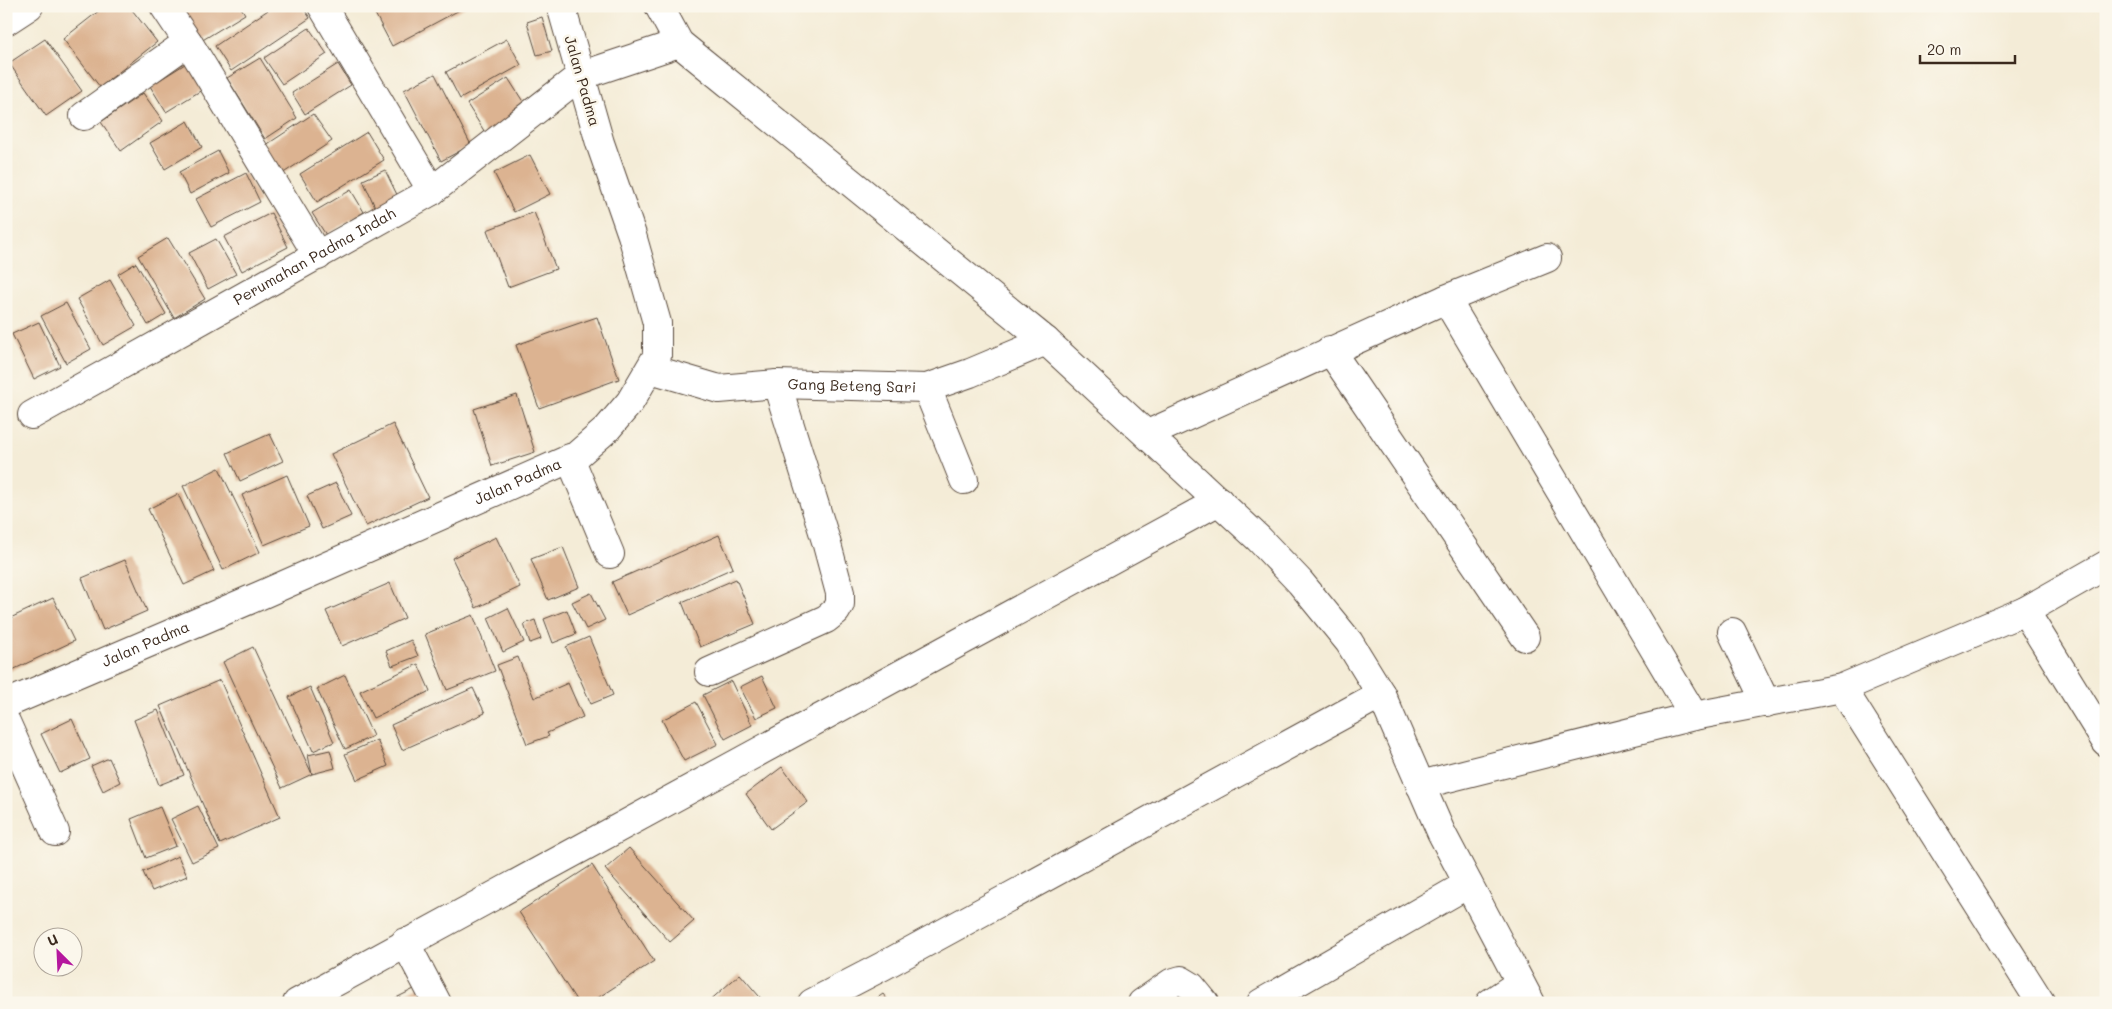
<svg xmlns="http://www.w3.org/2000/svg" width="2112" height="1009" font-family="Mali,sans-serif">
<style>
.building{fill:#dcb391}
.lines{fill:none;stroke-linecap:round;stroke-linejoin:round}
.minor-casing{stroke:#57473a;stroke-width:30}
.minor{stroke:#fff;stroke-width:28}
.labels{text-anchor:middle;stroke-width:5;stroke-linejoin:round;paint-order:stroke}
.street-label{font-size:15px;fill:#3b2a1e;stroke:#fbf7ec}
</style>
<rect width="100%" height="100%" fill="#fbf7ec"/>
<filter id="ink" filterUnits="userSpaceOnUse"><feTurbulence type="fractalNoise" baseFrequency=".02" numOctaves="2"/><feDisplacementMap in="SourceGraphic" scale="10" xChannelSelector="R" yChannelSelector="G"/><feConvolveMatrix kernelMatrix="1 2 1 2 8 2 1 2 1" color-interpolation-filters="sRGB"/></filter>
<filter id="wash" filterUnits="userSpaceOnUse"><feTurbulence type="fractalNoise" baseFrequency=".0096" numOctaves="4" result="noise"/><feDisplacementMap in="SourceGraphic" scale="20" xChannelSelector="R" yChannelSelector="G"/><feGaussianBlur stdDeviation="1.12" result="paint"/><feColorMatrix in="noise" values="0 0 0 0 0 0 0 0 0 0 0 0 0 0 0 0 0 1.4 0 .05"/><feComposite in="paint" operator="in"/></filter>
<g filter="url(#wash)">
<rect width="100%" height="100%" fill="#f4ecd7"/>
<g id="blocks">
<!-- building -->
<g class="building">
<path d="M105,6H129L157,42L100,87L63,39Z"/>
<path d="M197,6H240L245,14L201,41L184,14Z"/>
<path d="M274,6H302L310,18L231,71L215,46Z"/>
<path d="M371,6H467L392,46Z"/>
<path d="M542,17L552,51L537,55L527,22Z"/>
<path d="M309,28L327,54L282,84L264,58Z"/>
<path d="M45,39L82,91L46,116L9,63Z"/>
<path d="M507,39L521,65L460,99L446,72Z"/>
<path d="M260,58L297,118L265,139L227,78Z"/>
<path d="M193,59L210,85L166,112L150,86Z"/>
<path d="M338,64L351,85L305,114L292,93Z"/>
<path d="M435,74L471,145L441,161L404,90Z"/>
<path d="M508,78L529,111L488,137L467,104Z"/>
<path d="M143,93L163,121L121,151L101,122Z"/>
<path d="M313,114L332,141L282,174L263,147Z"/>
<path d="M188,121L202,147L165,169L150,143Z"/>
<path d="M367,132L384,160L317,202L300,174Z"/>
<path d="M218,151L229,173L190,194L179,172Z"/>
<path d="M530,155L550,194L514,212L494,173Z"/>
<path d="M385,170L402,205L379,216L363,180Z"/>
<path d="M246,173L260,202L211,227L196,199Z"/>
<path d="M351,190L364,212L326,235L312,213Z"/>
<path d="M534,212L556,269L508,287L487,230Z"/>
<path d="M271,213L288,247L242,271L224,237Z"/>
<path d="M168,238L205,299L174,318L138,256Z"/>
<path d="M216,239L236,274L208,289L189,253Z"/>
<path d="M136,263L166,314L148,325L118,274Z"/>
<path d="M110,280L136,326L103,345L77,299Z"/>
<path d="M66,303L91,349L66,363L41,316Z"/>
<path d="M597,317L619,379L539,408L516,345Z"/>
<path d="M39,322L60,366L34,379L12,334Z"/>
<path d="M517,395L535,452L492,466L474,409Z"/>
<path d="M393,424L428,497L366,526L331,454Z"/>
<path d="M270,434L283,461L240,481L227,453Z"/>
<path d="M219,468L260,552L223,570L183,486Z"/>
<path d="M287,475L309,526L264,545L242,495Z"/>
<path d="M336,483L351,516L322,529L307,496Z"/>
<path d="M178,494L214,571L184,585L148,509Z"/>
<path d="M719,535L733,568L627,615L612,582Z"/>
<path d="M496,537L520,587L476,608L452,558Z"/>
<path d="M563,547L579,587L548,600L531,559Z"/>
<path d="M125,560L147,611L103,630L82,578Z"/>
<path d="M736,579L755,624L700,647L682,602Z"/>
<path d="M390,583L405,618L342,646L326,611Z"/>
<path d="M591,593L605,620L586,629L572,602Z"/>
<path d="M53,598L74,641L6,673V620Z"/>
<path d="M508,608L524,642L503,652L488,618Z"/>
<path d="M567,610L576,634L553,643L544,619Z"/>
<path d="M473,615L495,671L447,690L425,634Z"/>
<path d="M535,620L541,639L530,643L524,624Z"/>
<path d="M589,637L613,695L591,704L566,647Z"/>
<path d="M411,640L418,656L392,666L386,651Z"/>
<path d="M253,647L312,774L282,788L223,662Z"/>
<path d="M518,657L534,698L568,683L583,717L547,733L549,736L527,744L497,665Z"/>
<path d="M418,664L430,691L373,718L360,691Z"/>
<path d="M345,675L373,736L345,749L317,689Z"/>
<path d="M762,676L777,708L756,718L740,687Z"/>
<path d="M220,680L280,817L220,844L160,706Z"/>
<path d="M731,681L752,725L725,739L703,695Z"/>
<path d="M310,687L334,742L313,751L289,697Z"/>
<path d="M473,688L485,713L402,750L391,725Z"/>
<path d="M696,702L718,744L684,761L662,720Z"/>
<path d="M158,710L184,775L159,785L134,720Z"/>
<path d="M72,719L90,759L60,773L41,734Z"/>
<path d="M377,740L388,766L357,780L345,754Z"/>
<path d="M330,750L335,768L312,774L308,755Z"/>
<path d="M109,758L120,782L103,791L91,766Z"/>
<path d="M782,767L808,802L771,829L746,794Z"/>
<path d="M198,806L219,849L192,862L171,819Z"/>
<path d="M160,807L176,846L146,858L131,819Z"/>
<path d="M629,848L694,921L670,942L605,869Z"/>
<path d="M178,856L187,876L152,891L143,872Z"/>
<path d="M592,865L654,961L590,1003H578L519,912Z"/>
<path d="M740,974L765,1003H707Z"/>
<path d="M420,986L428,1003H386Z"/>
<path d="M883,994L890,1003H870Z"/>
</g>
</g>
</g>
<g filter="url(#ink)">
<use href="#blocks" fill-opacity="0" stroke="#57473a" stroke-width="1"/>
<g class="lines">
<!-- minor casing -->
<g class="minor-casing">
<g id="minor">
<path d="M164,6L188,42L318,256"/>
<path d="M322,6L432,191"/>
<path d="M659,6L679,43L1046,341L1259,539L1300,582L1349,642L1381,694L1441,832L1531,1003"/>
<path d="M6,21L29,6"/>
<path d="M84,116L188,42"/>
<path d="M1446,299L1694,716"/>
<path d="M1330,350L1525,637"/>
<path id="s1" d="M651,369L719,389L777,384L927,388L970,373L1046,341"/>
<path d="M927,388L964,480"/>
<path id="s2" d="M32,415L432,191L580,76L679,43"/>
<path d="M1148,434L1446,299L1547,258"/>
<path d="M570,458L610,554"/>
<path d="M2025,611L2106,742"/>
<path d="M1732,632L1766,703"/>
<path d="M709,672L826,619L836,611L840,604V593L826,541L777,384"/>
<path d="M1842,688L2041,1003"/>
<path id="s3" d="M6,704L261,595L576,456L607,429L630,402L657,356V323L632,235L600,143L561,6"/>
<path d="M6,722L55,832"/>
<path d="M1420,785L1694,716L1842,688L2025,611L2106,565"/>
<path d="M405,942L437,1003"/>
<path d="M297,1003L1219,501"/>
<path d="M812,1003L883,966L1381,694"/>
<path d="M1142,1003L1171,983L1181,980L1191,986L1205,1003"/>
<path d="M1261,1003L1468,884"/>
<path d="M1490,1003L1520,983"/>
</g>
</g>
<!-- minor -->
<use href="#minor" class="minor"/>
</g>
</g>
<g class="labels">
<!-- street labels -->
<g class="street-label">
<text transform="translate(582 81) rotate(74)" y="5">Jalan Padma</text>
<text dy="5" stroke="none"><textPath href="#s2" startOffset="324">Perumahan Padma Indah</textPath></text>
<text dy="5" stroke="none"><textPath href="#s1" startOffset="204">Gang Beteng Sari</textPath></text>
<text dy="5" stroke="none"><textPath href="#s3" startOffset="558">Jalan Padma</textPath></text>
<text dy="5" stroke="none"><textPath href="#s3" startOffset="152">Jalan Padma</textPath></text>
</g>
</g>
<!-- margin -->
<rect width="2112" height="1009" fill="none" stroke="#fbf7ec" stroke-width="25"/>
<!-- north arrow -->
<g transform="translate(58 952) rotate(336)"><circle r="24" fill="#fbf7ec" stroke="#aea59a"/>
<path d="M0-4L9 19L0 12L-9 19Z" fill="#b5179e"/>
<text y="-8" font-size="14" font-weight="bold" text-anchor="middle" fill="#3b2a1e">U</text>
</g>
<!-- scale -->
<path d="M1920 55v8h95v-8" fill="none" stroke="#3b2a1e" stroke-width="2.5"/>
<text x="1927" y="55" font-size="15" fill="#3b2a1e" stroke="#fbf7ec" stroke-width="4" paint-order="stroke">20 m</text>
</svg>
